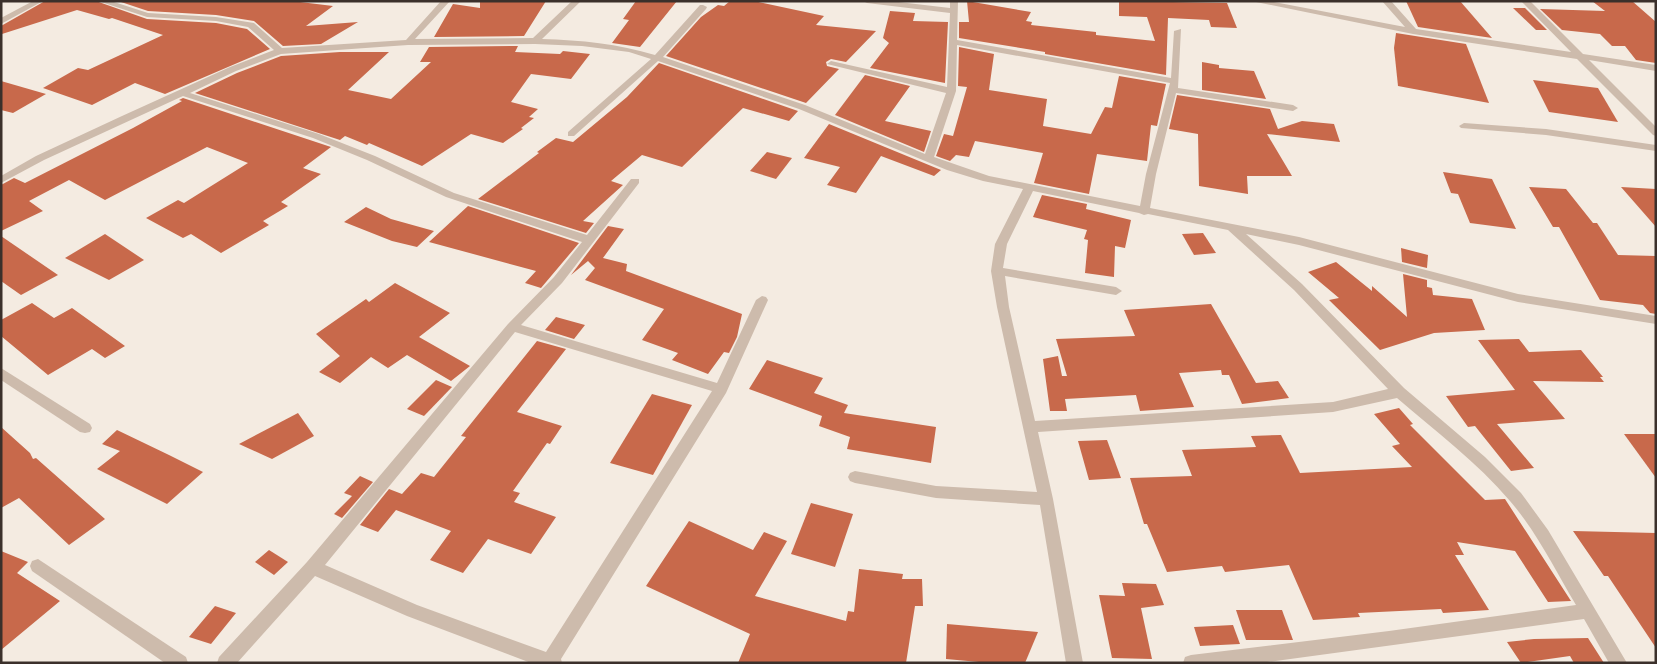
<svg xmlns="http://www.w3.org/2000/svg" width="1657" height="664" font-family="'Source Sans 3',sans-serif">
<style>
.building{fill:#c8694b}
.lines{fill:none;stroke-linecap:round;stroke-linejoin:round}
.minor{fill:#cdbbac;fill-rule:evenodd}
</style>
<rect width="100%" height="100%" fill="#f4ebe1"/>
<!-- building -->
<g class="building">
<path d="M45,1H96L147,19L216,23L247,29L270,49L165,94L135,83L92,105L43,88L78,68L88,70L163,35L112,18L109,19L77,10L2,34L1,26Z"/>
<path d="M118,1H292L333,6L306,26L358,22L321,44L283,46L254,21L216,15L148,11Z"/>
<path d="M480,1H546L524,36L434,37L453,4L480,8Z"/>
<path d="M636,1H677L640,47L612,43L629,20L623,19Z"/>
<path d="M730,1H754L824,16L816,25L876,31L846,62L831,59L826,62L827,66L839,69L806,103L666,56L701,17L718,5L724,6Z"/>
<path d="M967,1L1031,12L1026,21L1032,22L1031,25L1096,32V35L1155,41L1147,17L1119,16V1L1227,3L1237,28L1211,27L1209,20L1168,18L1166,75L1045,54V52L959,38V22H969Z"/>
<path d="M1406,1H1460L1492,38L1418,27Z"/>
<path d="M1592,1H1632L1656,22V63L1636,60L1625,46H1612L1600,34L1562,30L1540,9L1605,11Z"/>
<path d="M1513,8H1525L1547,30H1536Z"/>
<path d="M890,11L915,13L913,21L948,22L945,83L870,68L889,43L883,38Z"/>
<path d="M1396,33L1466,44L1489,103L1398,86L1394,48Z"/>
<path d="M518,46L515,52L560,54L563,51L590,54L571,79L531,74L511,102L538,109L529,117L534,118L521,128L523,129L503,143L471,134L422,166L369,143L367,145L345,136L340,140L195,93L237,73L281,56L340,52H389L348,90L391,99L431,62H420L429,47Z"/>
<path d="M959,47L994,54L989,90L1047,99L1043,126L1091,134L1105,107L1112,108L1119,76L1166,84L1157,126L1151,125L1147,161L1097,154L1089,194L1034,183L1043,153L975,141L969,157L956,155L950,161L936,156L944,134L953,136L967,87L958,86Z"/>
<path d="M1202,62L1219,65V68L1254,71L1266,99L1202,90Z"/>
<path d="M659,63L798,111L789,121L743,108L682,167L642,155L611,181L623,185L583,221L594,223L586,233L478,199L539,153L537,152L556,138L573,142L627,97Z"/>
<path d="M865,75L910,86L885,121L931,131L924,152L835,115Z"/>
<path d="M1533,80L1598,88L1618,122L1549,112Z"/>
<path d="M1,81L46,94L13,113L1,110Z"/>
<path d="M1177,95L1270,109L1278,129L1302,121L1334,124L1340,142L1267,134L1292,176H1247L1248,194L1199,186L1198,134L1169,129Z"/>
<path d="M183,98L331,147L303,168L321,174L281,202L288,206L263,221L269,225L221,253L191,234L183,238L146,218L178,200L184,203L248,163L207,147L105,200L69,180L29,201L43,211L1,231V185L14,178L25,183L133,128L182,101L179,100Z"/>
<path d="M829,124L941,170L934,176L881,156L856,193L827,185L840,167L804,158Z"/>
<path d="M767,152L792,158L776,179L750,171Z"/>
<path d="M1443,172L1492,179L1516,229L1470,223L1458,194L1451,193Z"/>
<path d="M1529,187L1566,189L1593,223H1597L1618,255L1656,256V314L1650,313L1643,305L1600,300L1559,227H1553Z"/>
<path d="M1621,187L1656,189V227Z"/>
<path d="M1042,195L1087,204L1086,209L1131,220L1125,248L1115,246L1114,277L1085,273L1088,240L1084,239L1087,230L1033,217Z"/>
<path d="M468,206L579,243L541,288L525,283L536,271L429,242Z"/>
<path d="M366,207L391,219L434,231L417,247L392,241L344,222Z"/>
<path d="M608,226L624,229L603,258L627,264L626,271L742,314L737,337L729,353L724,352L708,374L672,360L678,353L642,340L664,309L585,280L595,268L588,261L571,275Z"/>
<path d="M1203,233L1216,253L1194,255L1182,234Z"/>
<path d="M105,234L144,260L109,280L65,258Z"/>
<path d="M1,236L58,275L21,295L1,281Z"/>
<path d="M1401,248L1428,255L1427,268L1402,262Z"/>
<path d="M1336,262L1372,291V286L1407,317L1403,274L1427,280V287L1432,288L1433,295L1472,299L1485,330L1434,333L1380,350L1329,300L1339,298L1308,272Z"/>
<path d="M395,283L450,313L419,337L470,366L451,381L407,355L388,368L371,357L340,383L319,372L340,356L316,334L366,299L369,302Z"/>
<path d="M32,303L54,318L72,308L125,346L105,358L92,349L48,375L1,336V320Z"/>
<path d="M1211,304L1256,383L1278,381L1289,398L1242,404L1229,375H1222L1221,370L1179,373L1194,407L1140,411L1136,395L1065,399L1067,411H1050L1043,359L1058,356L1062,376H1067L1056,339L1135,336L1124,310Z"/>
<path d="M556,317L585,325L574,339L545,330Z"/>
<path d="M1519,339L1529,352L1581,350L1603,377H1600L1604,382L1533,381L1565,419L1497,424L1534,468L1511,471L1475,426L1468,427L1446,396L1515,390L1478,340Z"/>
<path d="M537,341L566,349L517,412L562,426L550,444L547,443L513,491L520,493L514,502L556,517L531,554L488,539L463,573L430,560L451,531L396,510L378,532L360,525L389,489L402,494L421,473L434,477L466,437L461,436Z"/>
<path d="M767,360L823,378L814,393L848,405L844,413L936,427L931,463L847,449L850,437L819,426L822,416L749,389Z"/>
<path d="M436,380L452,387L424,416L407,409Z"/>
<path d="M652,394L692,405L653,475L610,463Z"/>
<path d="M1399,408L1413,424L1410,425L1485,500L1505,499L1571,601L1548,602L1515,551L1457,542L1464,555H1455L1489,610L1443,613L1441,609L1358,613L1360,617L1313,620L1289,565L1225,572L1222,566L1167,572L1147,524H1144L1130,478L1192,476L1182,450L1256,447L1251,436L1281,435L1300,473L1412,467L1392,446L1400,444L1374,414Z"/>
<path d="M298,413L314,436L272,459L239,444Z"/>
<path d="M1,427L30,453L33,459L36,458L105,519L69,545L19,498L1,508Z"/>
<path d="M117,430L169,455L203,472L167,504L97,469L120,451L102,444Z"/>
<path d="M1624,434H1656V478Z"/>
<path d="M1107,440L1121,478L1089,480L1078,441Z"/>
<path d="M360,476L373,482L342,518L334,514L352,496L344,493Z"/>
<path d="M811,503L853,514L835,567L791,554Z"/>
<path d="M689,521L753,550L764,532L787,541L755,596L846,621L848,611L854,612L859,569L903,574L902,579H922L923,606H915L906,663H738L750,634L646,586Z"/>
<path d="M1573,531L1656,533V648L1608,576H1604Z"/>
<path d="M269,550L288,562L274,575L255,562Z"/>
<path d="M1,551L28,562L17,573L60,601L1,650Z"/>
<path d="M1122,583L1156,584L1164,605L1141,608L1152,659L1112,658L1099,595L1125,596Z"/>
<path d="M215,606L236,613L211,644L189,637Z"/>
<path d="M1236,610H1282L1293,640H1246Z"/>
<path d="M947,624L1038,632L1025,663H990L946,659Z"/>
<path d="M1233,625L1240,644L1200,646L1194,627Z"/>
<path d="M1588,638L1604,663H1574L1570,656L1521,663L1507,642L1534,639Z"/>
</g>
<g class="lines">
<!-- minor -->
<g class="minor">
<path d="M33,1H43L1,24V18Z"/>
<path d="M98,1H111L148,13L216,17L254,23L282,48L406,40L441,1H450L415,39L533,38L572,1H581L542,39C581,40 618,44 655,55L700,5H703L707,7L706,9L663,57L805,105L925,154L946,93L827,64L831,61L947,87L950,13L867,3L863,1H890L950,8V1H958L957,40L1171,78L1174,31L1181,29L1178,88L1293,105L1298,108L1293,111L1176,93L1156,174L1150,208L1299,237L1518,294L1656,316V324L1518,302L1299,245L1246,234L1302,284L1404,388L1485,457L1521,493L1548,530L1627,663H1609L1584,619L1260,663H1183L1185,657L1191,655L1389,631L1576,605C1555,570 1537,532 1510,501C1477,462 1435,431 1397,398L1333,412L1038,432L1053,499L1083,663H1066L1040,505L936,498L855,483L850,481L848,477L850,473L855,471L936,486L1037,492L997,307L991,271L995,244L1023,189L983,181L947,170L799,109L658,61L574,136H568V132L651,59L629,52L582,46L535,44L408,45L281,54L236,71L190,93L319,134L375,156L454,193L587,235L631,179H639V183L562,283L521,325L717,383L756,300L762,296L766,297L768,300L726,393L561,659L562,663H531L407,616L315,576L237,663H217L219,657L307,562L508,324L554,277L582,242L446,197L367,160L313,138L183,96L44,160L1,183V176L36,156L122,116L230,67L274,50L248,27L216,21L147,17ZM957,45L1170,83L1146,174L1140,206L989,176L934,157L956,91ZM1033,191L1139,213L1144,215L1148,214L1228,230L1294,290L1388,389L1333,402L1035,421L1009,307L1005,276L1116,295L1122,291L1116,287L1003,268L1007,244ZM515,332L712,391L546,652L417,605L325,565Z"/>
<path d="M1251,1H1269L1405,27L1382,1H1391L1416,29L1571,52L1521,1H1530L1583,54L1656,65V71L1589,60L1656,127V136L1653,135L1577,59L1413,34Z"/>
<path d="M1464,123L1546,129L1656,145V151L1546,135L1461,128L1459,126Z"/>
<path d="M1,368L90,424L92,428L90,432L85,433L80,432L1,380Z"/>
<path d="M38,559L186,657L188,663H165L32,571L30,566L32,561Z"/>
</g>
</g>
<!-- border -->
<rect width="1657" height="664" fill="none" stroke="#3b302b" stroke-width="5"/>
</svg>
